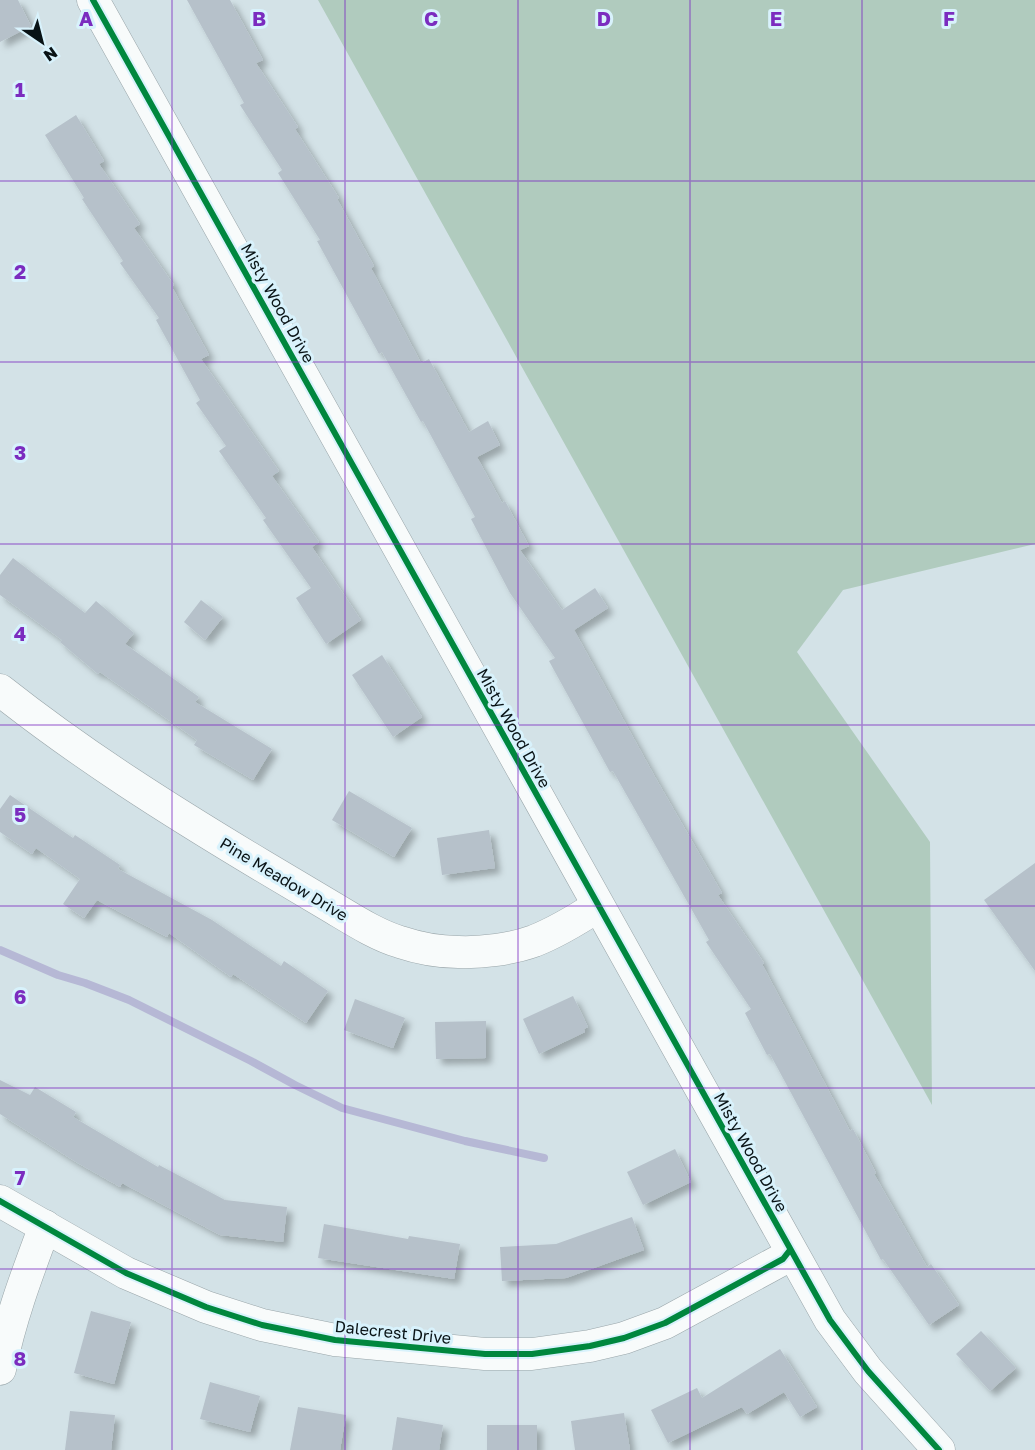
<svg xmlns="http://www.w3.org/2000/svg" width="1035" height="1450" font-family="'Golos Text',sans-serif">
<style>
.green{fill:#b0cbbe}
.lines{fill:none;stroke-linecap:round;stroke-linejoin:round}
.stream{stroke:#b6b8d5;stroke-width:8}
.building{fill:#b6c1ca;filter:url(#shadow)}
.minor-casing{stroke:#99a5a9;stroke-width:33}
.minor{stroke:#f8fbfb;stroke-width:32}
.cycleway-casing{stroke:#d8f2fc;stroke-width:10}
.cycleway{stroke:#00873e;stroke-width:6}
.grid{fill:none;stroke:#7b2cbf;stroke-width:1.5;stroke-opacity:0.55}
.labels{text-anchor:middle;stroke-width:6;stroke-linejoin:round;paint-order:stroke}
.street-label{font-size:16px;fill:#091316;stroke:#d8f2fc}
.grid-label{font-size:20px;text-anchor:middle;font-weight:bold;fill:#7b2cbf;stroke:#d8f2fc;stroke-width:6;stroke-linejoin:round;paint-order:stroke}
</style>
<defs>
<filter id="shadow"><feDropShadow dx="5.5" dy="5.5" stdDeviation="3" flood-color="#0004"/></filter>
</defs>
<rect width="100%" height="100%" fill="#d3e2e7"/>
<!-- green -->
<path class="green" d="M318,0H1035V544L843,590L797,652L930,842L932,1105Z"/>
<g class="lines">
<!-- stream -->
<path class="stream" d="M0,950L58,975L85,983L129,1000L251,1061L295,1085L342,1108L465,1141L544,1158"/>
</g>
<!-- building -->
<g class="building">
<path d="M0,0H18L31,26L0,42Z"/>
<path d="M187,0H230L263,60L256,63L298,127L295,129L339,198L337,199L374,266L371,268L421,363L429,359L469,432L488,421L500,445L477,457L502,503L505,501L529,546L520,550L562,610L595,588L608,608L574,630L655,777L722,893L718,895L764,963L762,964L850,1131L853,1129L876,1173L874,1174L927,1267L931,1264L959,1305L929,1325L883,1259L881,1260L770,1054L767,1055L745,1013L751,1009L706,942L709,940L613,771L610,772L549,661L555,658L510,593L471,519L475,517L423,421L421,422L382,352L379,354L317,241L320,240L278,173L282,170L240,105L244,103Z"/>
<path d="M76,115L104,161L99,164L140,224L134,228L174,285L172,287L209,355L201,359L279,471L272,476L319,542L312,547L361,620L326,644L296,598L311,588L263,520L266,518L219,451L226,446L196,403L200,400L156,320L159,318L120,263L123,261L82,199L84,198L45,135Z"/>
<path d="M13,558L85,613L96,601L134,633L125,644L199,697L195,702L272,749L253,780L194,745L197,740L100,672L98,674L60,642L62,640L0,595V575Z"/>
<path d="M201,600L223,617L205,640L184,622Z"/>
<path d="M382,655L422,717L393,737L352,675Z"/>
<path d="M349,791L412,828L394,857L332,820Z"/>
<path d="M10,795L73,838L75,835L120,865L118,869L212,920L281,966L284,961L328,991L306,1023L233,974L231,977L169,933L167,937L97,900L84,918L63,904L80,879L36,848L32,854L0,832V809Z"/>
<path d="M489,830L495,868L442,875L437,838Z"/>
<path d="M1035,863V971L984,900Z"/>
<path d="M573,996L588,1027L584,1029L585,1032L539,1054L523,1019Z"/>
<path d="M355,999L405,1018L393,1048L344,1030Z"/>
<path d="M486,1021V1058L436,1059L435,1022Z"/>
<path d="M0,1080L30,1095L35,1087L76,1112L73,1117L158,1167L159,1165L225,1200L287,1207L283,1242L220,1235L122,1183L120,1187L76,1162L0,1114Z"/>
<path d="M675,1149L691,1182L643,1205L627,1172Z"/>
<path d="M632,1217L644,1250L566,1278L502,1281L500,1247L556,1244Z"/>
<path d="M324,1224L408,1239L409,1236L460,1244L454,1279L318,1258Z"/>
<path d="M91,1311L131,1322L114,1384L74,1373Z"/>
<path d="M981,1331L1016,1368L990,1391L956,1354Z"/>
<path d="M780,1349L817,1407L800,1417L784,1392L747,1414L742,1407L668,1443L651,1410L697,1388L702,1398Z"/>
<path d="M210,1382L260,1396L250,1432L200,1419Z"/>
<path d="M298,1407L346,1415L340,1450H290Z"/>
<path d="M70,1411L115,1415L111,1450H65Z"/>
<path d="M624,1413L630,1450H575L571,1421Z"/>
<path d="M397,1417L443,1425L439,1450H392Z"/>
<rect x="487" y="1425" width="50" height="25"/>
</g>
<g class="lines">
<!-- minor casing -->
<g class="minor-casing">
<g id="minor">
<path d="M93,0L830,1320L868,1371L939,1450"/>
<path d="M0,690C82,755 171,811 261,865C285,879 310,894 335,909C355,921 377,935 400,942C418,948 439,952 458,952C482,953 512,949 534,941C557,932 578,919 598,906"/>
<path d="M0,1201L126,1273L206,1307L262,1325L335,1340L485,1354H532L590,1346L624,1338L665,1323L783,1259L790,1250"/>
<path d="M0,1369C10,1319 27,1274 45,1226"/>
</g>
</g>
<!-- minor -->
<use href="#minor" class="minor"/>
<!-- cycleway casing -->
<g class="cycleway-casing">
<g id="cycleway">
<path d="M93,0L830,1320L868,1371L939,1450"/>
<path d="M0,1201L126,1273L206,1307L262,1325L335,1340L485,1354H532L590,1346L624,1338L665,1323L783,1259L790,1250"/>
</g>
</g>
<!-- cycleway -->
<use href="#cycleway" class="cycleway"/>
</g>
<!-- grid -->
<path class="grid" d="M172,0V1450M345,0V1450M518,0V1450M690,0V1450M862,0V1450M0,181H1035M0,362H1035M0,544H1035M0,725H1035M0,906H1035M0,1088H1035M0,1269H1035"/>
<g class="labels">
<!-- street labels -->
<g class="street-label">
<text transform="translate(278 303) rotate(61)" y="6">Misty Wood Drive</text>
<text transform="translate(514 728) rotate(61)" y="6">Misty Wood Drive</text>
<text transform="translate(284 879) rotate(31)" y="6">Pine Meadow Drive</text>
<text transform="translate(751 1152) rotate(61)" y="6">Misty Wood Drive</text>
<text transform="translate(393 1332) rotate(6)" y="6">Dalecrest Drive</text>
</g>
</g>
<g class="grid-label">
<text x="86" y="26">A</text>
<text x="259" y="26">B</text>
<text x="431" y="26">C</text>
<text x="604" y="26">D</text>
<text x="776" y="26">E</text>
<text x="949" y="26">F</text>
<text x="20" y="97">1</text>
<text x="20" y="279">2</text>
<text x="20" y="460">3</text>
<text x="20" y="641">4</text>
<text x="20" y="822">5</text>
<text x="20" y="1004">6</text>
<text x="20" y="1185">7</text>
<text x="20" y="1366">8</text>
</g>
<!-- north arrow -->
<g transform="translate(42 42) rotate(145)" stroke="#d8f2fc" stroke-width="4.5" paint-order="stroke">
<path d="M0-4.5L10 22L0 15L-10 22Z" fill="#091316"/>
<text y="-9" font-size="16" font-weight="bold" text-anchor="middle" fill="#091316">N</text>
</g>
</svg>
